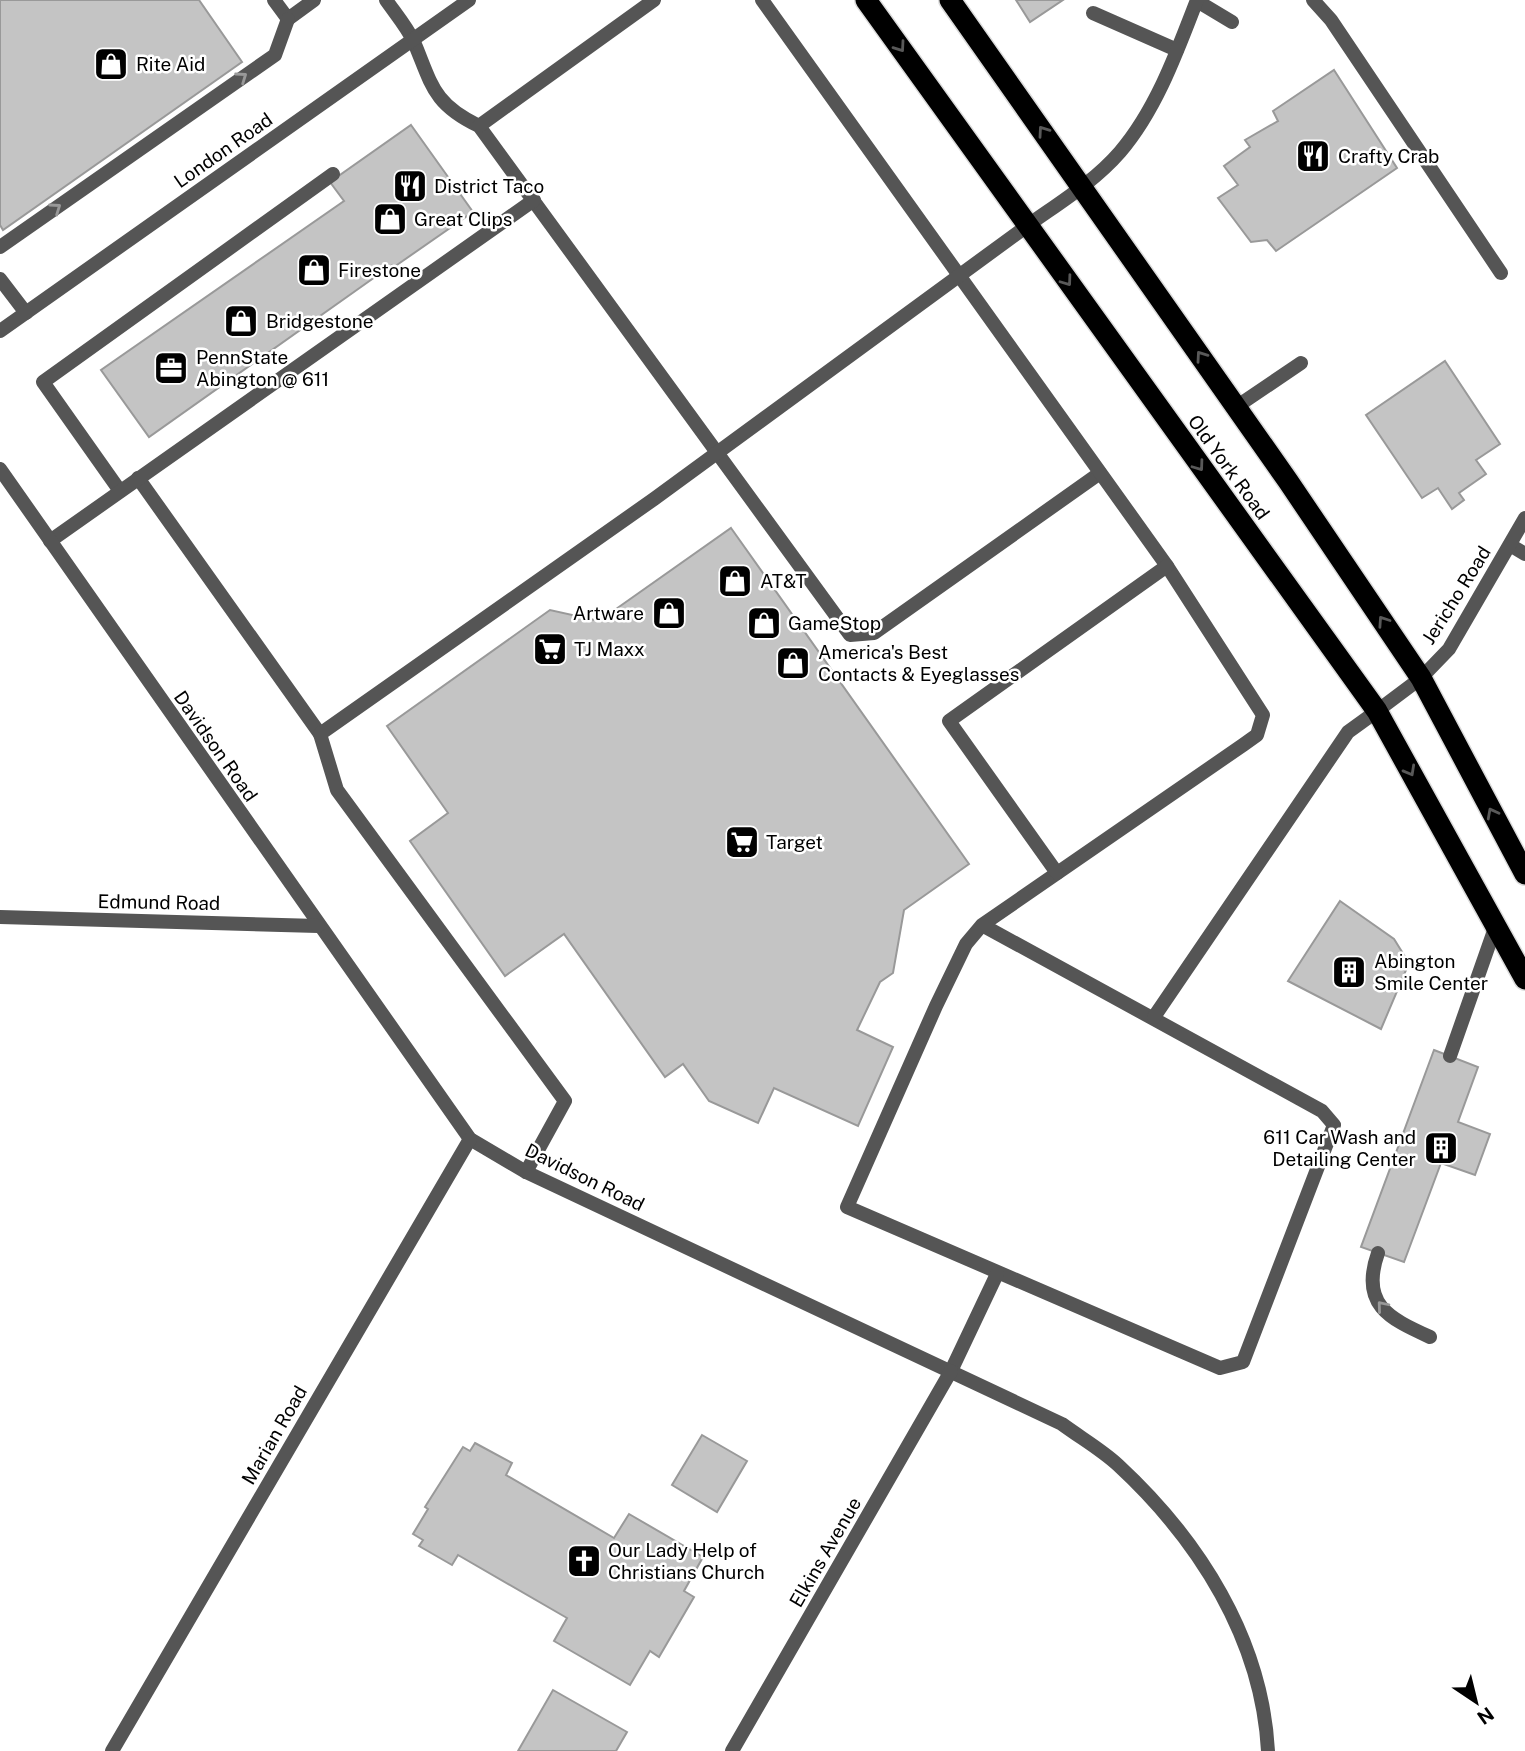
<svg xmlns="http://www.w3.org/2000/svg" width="1525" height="1751" font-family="'Public Sans',sans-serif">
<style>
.building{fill:#c4c4c4;stroke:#999;stroke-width:2}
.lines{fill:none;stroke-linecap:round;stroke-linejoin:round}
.highway-casing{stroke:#dbdbdb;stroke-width:24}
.lane{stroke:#555;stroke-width:14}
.street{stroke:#555;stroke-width:14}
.highway{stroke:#000;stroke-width:21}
.oneway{stroke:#595959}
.oneway2{stroke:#999}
.labels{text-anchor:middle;stroke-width:5;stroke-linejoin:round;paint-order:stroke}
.poi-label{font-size:19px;fill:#000;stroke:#fff;text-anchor:start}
.street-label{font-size:19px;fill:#000;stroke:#fff}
</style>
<rect width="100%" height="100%" fill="#fff"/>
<!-- building -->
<g class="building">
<path d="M0,0H199L242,62L3,230L0,225Z"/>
<path d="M1016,0H1063L1030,22Z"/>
<path d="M1334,70L1397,168L1276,251L1267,240L1251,242L1218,198L1238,185L1224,166L1250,147L1245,140L1278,121L1273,111Z"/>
<path d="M411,125L473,212L394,267L392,265L149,437L101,370L344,201L330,182Z"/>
<path d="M1445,361L1500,444L1476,460L1486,474L1459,493L1464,500L1452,509L1438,488L1422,498L1366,415Z"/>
<path d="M731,528L969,864L904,910L893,973L880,982L857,1030L893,1047L858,1126L774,1088L758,1123L709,1101L683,1064L665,1077L564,934L505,976L410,841L448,813L387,726L550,610L599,621Z"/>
<path d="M1340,901L1394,939L1409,963L1381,1029L1288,981Z"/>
<path d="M1434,1050L1478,1067L1458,1122L1490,1134L1475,1175L1441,1163L1404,1262L1361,1247Z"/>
<path d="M702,1435L747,1461L717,1512L672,1485Z"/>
<path d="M475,1443L512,1463L506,1475L614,1538L629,1514L703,1557L684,1591L694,1597L659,1657L650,1651L630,1685L554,1641L567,1618L458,1555L452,1565L419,1546L423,1540L413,1534L428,1509L425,1507L463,1447L470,1451Z"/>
<path d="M553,1690L627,1732L616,1751H518Z"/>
</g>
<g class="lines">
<!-- highway casing -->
<g class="highway-casing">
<g id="highway">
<path d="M866,0L1377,711L1525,979"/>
<path d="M950,0L1288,481L1421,678L1525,874"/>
</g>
</g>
<!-- lane -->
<g class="lane">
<path d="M274,0L288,19L314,0"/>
<path d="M386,0C395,13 407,27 414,42C432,85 433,104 479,126L850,635L874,633L1100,473"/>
<path d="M762,0L1167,566L1263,715L1257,735L1243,745L982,925L966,944L936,1006L847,1207L1220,1368L1243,1362L1334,1125L1322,1111L982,925"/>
<path d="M1313,0L1331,20L1501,273"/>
<path d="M1197,1L1232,22"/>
<path d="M1093,13L1177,50"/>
<path d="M479,126L654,0"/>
<path d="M0,247L275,55L288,19"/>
<path d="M0,279L26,313"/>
<path d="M1236,407L1301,363"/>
<path d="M138,478L320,734"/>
<path d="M120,491L43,382L333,174"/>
<path d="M50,541L534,200"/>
<path d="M1510,545L1525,554"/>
<path d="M1057,873L949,721L1167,566"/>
<path d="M1154,1017L1348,732L1377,711"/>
<path d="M1450,1056L1496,925"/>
<path d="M526,1172L565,1101L337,790L320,734L654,499L1027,226"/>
<path d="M1378,1253C1360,1304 1388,1318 1430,1337"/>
<path d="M951,1371L997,1274"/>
</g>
<!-- street -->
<g class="street">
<path d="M1027,226C1059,203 1094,182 1120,152C1156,110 1177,52 1197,0"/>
<path d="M0,331L469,0"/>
<path d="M0,469L470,1139L526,1172L1062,1424C1081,1438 1102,1450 1118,1465C1199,1540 1262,1639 1268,1751"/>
<path d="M1377,711L1421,678L1449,649L1525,518"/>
<path d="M0,917L318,926"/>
<path d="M112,1751L470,1139"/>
<path d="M732,1751L951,1371"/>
</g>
<!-- highway -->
<use href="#highway" class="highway"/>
</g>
<!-- one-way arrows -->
<defs><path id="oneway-chevron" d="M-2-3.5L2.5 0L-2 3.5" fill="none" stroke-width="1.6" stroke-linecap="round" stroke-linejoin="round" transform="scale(1.75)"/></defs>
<g class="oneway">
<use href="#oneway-chevron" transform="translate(900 47) rotate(55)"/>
<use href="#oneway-chevron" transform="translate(1043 131) rotate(-125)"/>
<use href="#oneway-chevron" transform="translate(1067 281) rotate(54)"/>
<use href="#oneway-chevron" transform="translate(1201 356) rotate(-125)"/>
<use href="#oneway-chevron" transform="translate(1199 466) rotate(54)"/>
<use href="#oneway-chevron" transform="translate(1383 621) rotate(-124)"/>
<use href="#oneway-chevron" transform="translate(1410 771) rotate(61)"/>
<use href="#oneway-chevron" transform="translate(1492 813) rotate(-118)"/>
</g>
<g class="oneway2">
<use href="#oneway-chevron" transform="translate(242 77) rotate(-35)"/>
<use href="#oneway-chevron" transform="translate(56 208) rotate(-35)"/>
<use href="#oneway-chevron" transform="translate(1382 1306) rotate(-130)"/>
</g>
<!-- icons -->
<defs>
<g id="shop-square" transform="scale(1.75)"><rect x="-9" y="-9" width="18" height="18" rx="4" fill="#000" stroke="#fff"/><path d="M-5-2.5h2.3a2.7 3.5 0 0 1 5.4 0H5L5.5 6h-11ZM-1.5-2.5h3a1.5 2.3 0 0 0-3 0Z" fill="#fff"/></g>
<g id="restaurant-square" transform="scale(1.75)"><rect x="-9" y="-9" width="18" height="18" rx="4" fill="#000" stroke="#fff"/><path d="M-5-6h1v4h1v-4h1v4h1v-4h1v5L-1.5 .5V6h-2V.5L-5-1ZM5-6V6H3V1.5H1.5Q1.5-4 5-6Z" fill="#fff"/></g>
<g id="office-square" transform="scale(1.75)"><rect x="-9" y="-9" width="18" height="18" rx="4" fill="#000" stroke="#fff"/><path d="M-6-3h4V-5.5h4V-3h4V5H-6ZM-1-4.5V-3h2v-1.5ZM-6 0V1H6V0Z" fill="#fff"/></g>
<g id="supermarket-square" transform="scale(1.75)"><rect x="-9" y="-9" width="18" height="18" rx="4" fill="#000" stroke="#fff"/><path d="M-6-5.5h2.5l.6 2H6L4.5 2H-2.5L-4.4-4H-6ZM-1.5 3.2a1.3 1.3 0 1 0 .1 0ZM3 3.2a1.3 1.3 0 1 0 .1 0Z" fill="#fff"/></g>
<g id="building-square" transform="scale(1.75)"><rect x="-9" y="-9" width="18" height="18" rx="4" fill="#000" stroke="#fff"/><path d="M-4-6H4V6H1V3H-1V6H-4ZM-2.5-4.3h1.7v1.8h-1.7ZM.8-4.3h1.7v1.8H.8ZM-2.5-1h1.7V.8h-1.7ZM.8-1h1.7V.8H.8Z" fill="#fff"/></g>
<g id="church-square" transform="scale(1.75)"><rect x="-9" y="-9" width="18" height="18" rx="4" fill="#000" stroke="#fff"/><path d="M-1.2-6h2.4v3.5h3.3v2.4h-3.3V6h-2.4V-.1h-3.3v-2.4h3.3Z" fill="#fff"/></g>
</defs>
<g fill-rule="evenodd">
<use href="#shop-square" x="111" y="64"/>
<use href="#restaurant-square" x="1313" y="156"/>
<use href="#restaurant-square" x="410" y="186"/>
<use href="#shop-square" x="390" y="219"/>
<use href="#shop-square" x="314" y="270"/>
<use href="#shop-square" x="241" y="321"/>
<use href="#office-square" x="171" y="368"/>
<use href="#shop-square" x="735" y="581"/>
<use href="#shop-square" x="669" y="613"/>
<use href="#shop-square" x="764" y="623"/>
<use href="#supermarket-square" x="550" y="649"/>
<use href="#shop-square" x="793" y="663"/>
<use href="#supermarket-square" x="742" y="842"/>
<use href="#building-square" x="1349" y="972"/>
<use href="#building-square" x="1441" y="1148"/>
<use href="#church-square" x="584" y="1561"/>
</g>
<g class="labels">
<!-- poi labels -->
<g class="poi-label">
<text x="136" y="71">Rite Aid</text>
<text x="1338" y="163">Crafty Crab</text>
<text x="434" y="193">District Taco</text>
<text x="414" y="226">Great Clips</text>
<text x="338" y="277">Firestone</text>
<text x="266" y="328">Bridgestone</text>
<text x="196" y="364">PennState<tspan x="196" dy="22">Abington @ 611</tspan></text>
<text x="760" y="588">AT&amp;T</text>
<text x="644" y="620" text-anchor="end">Artware</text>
<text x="788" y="630">GameStop</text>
<text x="574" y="656">TJ Maxx</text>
<text x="818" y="659">America's Best<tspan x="818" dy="22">Contacts &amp; Eyeglasses</tspan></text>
<text x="766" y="849">Target</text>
<text x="1374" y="968">Abington<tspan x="1374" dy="22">Smile Center</tspan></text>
<text x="1416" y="1144" text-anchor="end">611 Car Wash and<tspan x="1416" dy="22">Detailing Center</tspan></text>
<text x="608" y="1557">Our Lady Help of<tspan x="608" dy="22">Christians Church</tspan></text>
</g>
<!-- street labels -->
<g class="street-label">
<text transform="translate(223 150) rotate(-35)" y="7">London Road</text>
<text transform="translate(1229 467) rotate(54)" y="7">Old York Road</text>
<text transform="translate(1456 595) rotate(-58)" y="7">Jericho Road</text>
<text transform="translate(216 746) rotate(55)" y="7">Davidson Road</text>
<text transform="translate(159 902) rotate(1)" y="7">Edmund Road</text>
<text transform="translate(585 1177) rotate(26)" y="7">Davidson Road</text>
<text transform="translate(274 1435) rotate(-60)" y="7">Marian Road</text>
<text transform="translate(825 1552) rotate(-60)" y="7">Elkins Avenue</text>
</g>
</g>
<!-- north arrow -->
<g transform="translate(1476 1702) rotate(145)" stroke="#ffffff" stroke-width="5" paint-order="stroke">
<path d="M0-5L12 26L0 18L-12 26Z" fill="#000000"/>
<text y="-10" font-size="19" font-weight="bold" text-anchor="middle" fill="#000000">N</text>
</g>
</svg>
